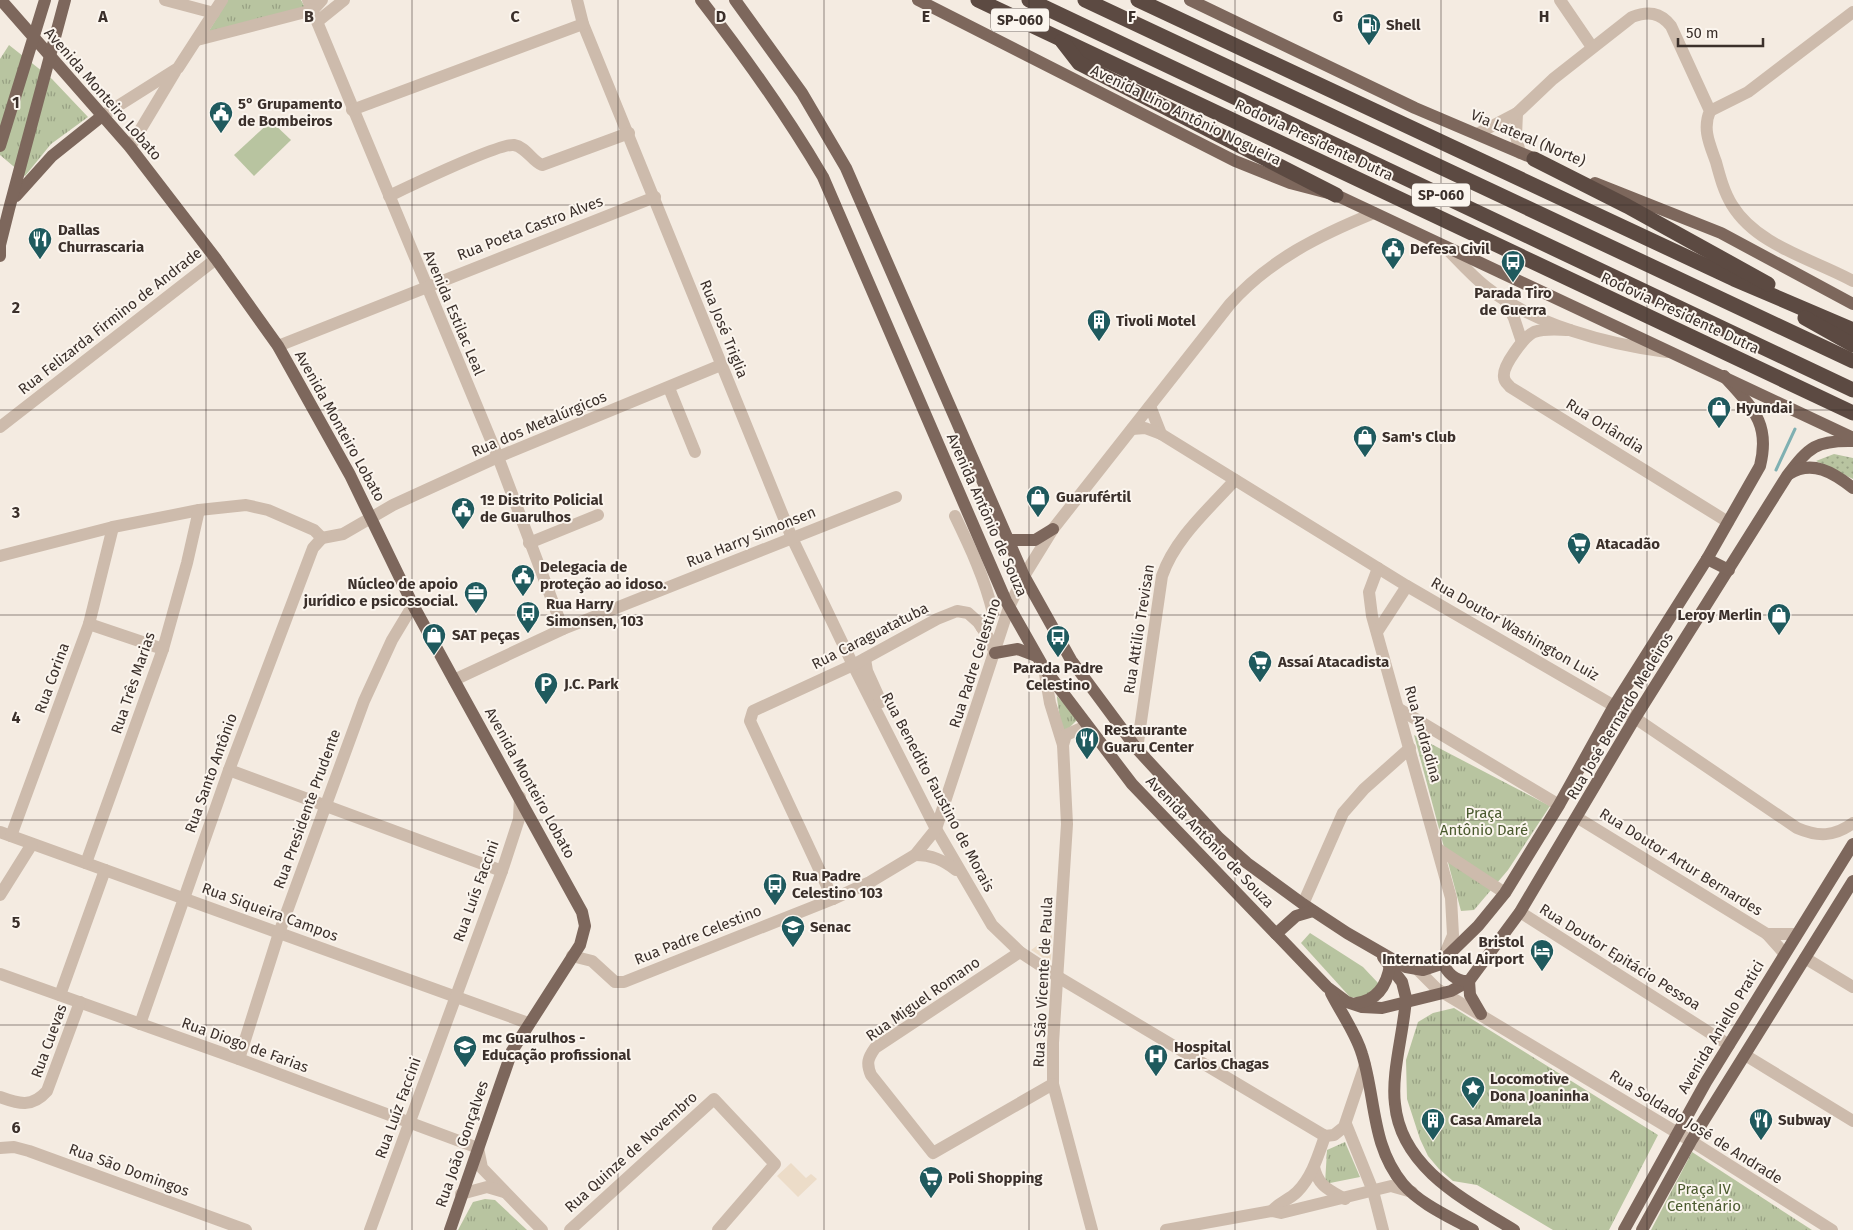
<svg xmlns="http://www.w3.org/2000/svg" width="1853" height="1230" font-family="'Fira Sans',sans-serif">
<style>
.grass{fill:url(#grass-dots)}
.park{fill:url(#park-tufts)}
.garden{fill:#b8c4a0}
.plaza{fill:#ecdcc8}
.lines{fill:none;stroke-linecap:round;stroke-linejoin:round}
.stream{stroke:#7fb0b2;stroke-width:3}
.minor{stroke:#cdbbac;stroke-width:12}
.major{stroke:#7d675c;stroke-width:12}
.highway{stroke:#5c4a42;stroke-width:15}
.grid{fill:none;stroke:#3b302b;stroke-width:1;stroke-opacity:0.55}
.labels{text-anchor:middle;stroke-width:4;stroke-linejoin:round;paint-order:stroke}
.shield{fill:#fbf5ee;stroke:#756b66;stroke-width:1}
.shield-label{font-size:14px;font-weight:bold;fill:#3b302b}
.poi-label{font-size:15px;font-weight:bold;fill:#3b302b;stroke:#fbf5ee;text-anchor:start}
.street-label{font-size:15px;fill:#3b302b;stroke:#fbf5ee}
.park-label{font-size:15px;fill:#4a5a2e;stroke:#fbf5ee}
.grid-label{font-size:16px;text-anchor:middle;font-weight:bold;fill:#3b302b;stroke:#fbf5ee;stroke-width:4;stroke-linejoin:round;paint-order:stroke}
</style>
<defs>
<pattern id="grass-dots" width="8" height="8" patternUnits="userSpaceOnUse" patternTransform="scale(1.25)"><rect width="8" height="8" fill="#b8c4a0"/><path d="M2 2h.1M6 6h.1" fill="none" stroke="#97a083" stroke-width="1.8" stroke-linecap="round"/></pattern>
<pattern id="park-tufts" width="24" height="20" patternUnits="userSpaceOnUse" patternTransform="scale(1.25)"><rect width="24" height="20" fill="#b8c4a0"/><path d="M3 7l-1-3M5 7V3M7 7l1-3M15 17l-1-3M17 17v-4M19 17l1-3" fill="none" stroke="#97a083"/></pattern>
</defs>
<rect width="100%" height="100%" fill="#f4ebe1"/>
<!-- grass -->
<path class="grass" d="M1834,454L1853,458V479L1816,461Z"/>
<!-- park -->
<g class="park">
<path d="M228,0H301L307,11L207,34Z"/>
<path d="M9,45L52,79L88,117L51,144L25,176L0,155V59Z"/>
<path d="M1057,696L1078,719L1062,735L1057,698Z"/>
<path d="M1414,735L1550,806L1508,870L1474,910L1461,911Z"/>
<path d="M1310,933L1363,967L1379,984L1364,999L1350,997L1301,943Z"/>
<path d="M1454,1008L1658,1135L1609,1230H1553L1477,1185L1453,1181L1439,1169L1428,1156L1420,1139L1407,1099L1406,1060L1418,1022L1433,1013Z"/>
<path d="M1345,1142L1360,1177L1325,1184L1327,1150Z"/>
<path d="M1692,1152L1812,1230H1651Z"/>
<path d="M485,1199L495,1200L527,1230H458L473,1202Z"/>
</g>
<!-- garden -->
<path class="garden" d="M271,121L291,140L254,176L234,155Z"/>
<!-- plaza -->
<g class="plaza">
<path d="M1052,935L1051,963L1031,950Z"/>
<path d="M791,1163L806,1178L811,1174L817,1179L798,1197L777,1176Z"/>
</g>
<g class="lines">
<!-- stream -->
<path class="stream" d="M1776,470L1795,429"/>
<!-- minor -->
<g class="minor">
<path d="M165,0L214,13"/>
<path d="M308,0L498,457L563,629"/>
<path d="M577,0L583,24L792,538L853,665L936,829L992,925L1020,952L1058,977L1325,1136L1334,1135L1344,1127L1365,1065"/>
<path d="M1560,0L1592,47"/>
<path d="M313,10L322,0"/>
<path d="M318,21L344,0"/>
<path d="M197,40L313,10"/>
<path d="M352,110L583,24"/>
<path d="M1710,111L1748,92L1853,12"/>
<path d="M1517,113L1516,136L1520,153"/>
<path d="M102,116L178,68L222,0"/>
<path d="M1477,134L1517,113L1553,79L1632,17C1648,11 1660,12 1671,26L1710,111C1702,129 1710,145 1716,162C1720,177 1724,192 1732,205C1757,246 1813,259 1853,281"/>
<path d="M130,147L175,72"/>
<path d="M389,196C408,187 499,143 514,145C526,147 532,161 542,165L629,133"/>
<path d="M1445,247C1458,260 1471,275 1486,287C1535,325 1606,344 1667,352"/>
<path d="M1505,300L1514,318L1522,342"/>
<path d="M1570,330C1558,330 1546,328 1534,332C1524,337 1502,366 1504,377C1504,382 1508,384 1510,387L1728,522"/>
<path d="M278,346L655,197"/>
<path d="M669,388L695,452"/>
<path d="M1150,406L1161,434"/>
<path d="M0,427L216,259"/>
<path d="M1132,429L1145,428L1161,434L1407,586L1635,718L1797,828C1818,837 1834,837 1853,823"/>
<path d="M955,516C970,547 985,579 993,613L982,628"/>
<path d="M322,538L343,534L393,505L498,457L721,365"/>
<path d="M529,543L598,515"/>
<path d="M0,556L113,527L199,510L246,505L268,510L314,530L322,538"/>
<path d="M1378,568L1369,592L1372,616L1451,898L1453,935L1442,961"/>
<path d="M89,624L163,649"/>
<path d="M1377,632L1407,586"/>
<path d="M865,659L867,671L881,702"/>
<path d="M1044,668L1050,703L1063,745L1067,824L1053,1043V1084L1092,1230"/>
<path d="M454,680L563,629L896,497"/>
<path d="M1399,709L1559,805"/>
<path d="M1063,745L1066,735L1086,726"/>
<path d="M1137,749L1162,576C1175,538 1209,509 1235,480"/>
<path d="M229,770L502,871"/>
<path d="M1578,818L1767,934L1784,953"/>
<path d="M0,832L528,1023"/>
<path d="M11,836L89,624L113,527"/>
<path d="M1438,849L1505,893"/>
<path d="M915,855C932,855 943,860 956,870"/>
<path d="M86,863L163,649L187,563L199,510"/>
<path d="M0,895L32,844"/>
<path d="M833,899L750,721L753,711L853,665L937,619L957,611L968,613L978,622L988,637L995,653"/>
<path d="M1303,904L1343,813L1364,789L1410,748"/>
<path d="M1520,912L1729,1045"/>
<path d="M1767,934H1796"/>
<path d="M1020,952L875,1048C868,1058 866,1063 871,1075L933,1153L1053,1084"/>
<path d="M572,956L592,961L615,982H624L833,899L870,882L915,855L936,829L1009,607L1024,576L1053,529L1230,304C1269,260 1320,235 1374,213"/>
<path d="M1805,958L1853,987"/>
<path d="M1418,970L1437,989L1691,1141L1832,1230"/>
<path d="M0,974L239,1059L478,1148L482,1168L542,1230"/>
<path d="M60,995L105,870"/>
<path d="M140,1024L229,770L313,548L322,538"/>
<path d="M1745,1055L1853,1121"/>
<path d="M239,1059L279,933L364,701L392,640L413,605"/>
<path d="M0,1097C19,1104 32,1108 47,1091L80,1002"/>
<path d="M1346,1124L1373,1191L1383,1230"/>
<path d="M0,1148L14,1147L29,1151L246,1230"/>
<path d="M1314,1167C1318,1186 1329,1190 1345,1199"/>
<path d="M461,1194L487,1187L504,1192"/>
<path d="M1272,1211C1279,1202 1289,1200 1297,1192C1312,1177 1318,1156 1325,1136"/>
<path d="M370,1230L502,871L519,819L520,797"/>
<path d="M570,1230L714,1099L775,1164L718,1230"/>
<path d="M1166,1230L1272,1211L1281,1213L1391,1186L1412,1192"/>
</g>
<!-- major -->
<g class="major">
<path d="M1,0L130,147L216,259L278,346L350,475L413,605L454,680L582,912L585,926L580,945L512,1051L450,1230"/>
<path d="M701,0C746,58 786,114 823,177L1006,601L1044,668L1132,784L1327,987L1347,1002L1362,1007L1382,1008L1451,991L1469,981L1520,912L1635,718L1787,476C1809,447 1816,440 1853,441"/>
<path d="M735,0L802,93L846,168L1024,576L1071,660L1137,749L1219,838L1247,863L1303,904L1347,933L1406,967L1423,970L1438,965L1478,926L1505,893L1559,805L1614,706L1707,559L1760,466C1771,422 1751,407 1724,376"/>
<path d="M918,0L1235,161L1290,183L1336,195L1853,438"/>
<path d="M1190,0L1415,108L1542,162"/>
<path d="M0,146L45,0"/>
<path d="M1595,183L1721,233L1853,304"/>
<path d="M16,196L52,156L102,116"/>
<path d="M0,256V245L9,209L65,0"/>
<path d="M1789,474C1812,459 1834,473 1853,488"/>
<path d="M1009,540H1035L1053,529"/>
<path d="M1707,559L1729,570"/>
<path d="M995,653L1018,649L1036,656"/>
<path d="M1276,934L1296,916L1313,911"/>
<path d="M1383,957L1402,982L1406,998C1404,1031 1391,1073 1395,1104C1401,1168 1465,1200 1514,1230"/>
<path d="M1442,961C1447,973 1456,982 1469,981L1470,995L1481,1014"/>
<path d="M1331,993C1341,1013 1356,1033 1362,1054C1376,1098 1371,1146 1403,1184C1420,1204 1450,1217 1473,1230"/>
<path d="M1357,1003C1378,1000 1387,985 1390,965"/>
<path d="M1624,1230L1706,1082L1853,844"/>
<path d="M1642,1230L1691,1141L1853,881"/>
</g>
<!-- highway -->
<g class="highway">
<path d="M978,0L1853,413"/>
<path d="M1029,0L1853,390"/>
<path d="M1085,0L1853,361"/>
<path d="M1138,0L1734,279L1853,330"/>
<path d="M1062,41L1079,63L1336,195"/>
<path d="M1534,159L1627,206L1768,284"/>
<path d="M1805,318L1853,345"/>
</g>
</g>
<!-- grid -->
<path class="grid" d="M206,0V1230M412,0V1230M618,0V1230M824,0V1230M1029,0V1230M1235,0V1230M1441,0V1230M1647,0V1230M0,205H1853M0,410H1853M0,615H1853M0,820H1853M0,1025H1853"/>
<!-- icons -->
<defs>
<g id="fuel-pin" transform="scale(1.25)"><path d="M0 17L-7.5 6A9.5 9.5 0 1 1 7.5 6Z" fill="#1f5a5e" stroke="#fbf5ee"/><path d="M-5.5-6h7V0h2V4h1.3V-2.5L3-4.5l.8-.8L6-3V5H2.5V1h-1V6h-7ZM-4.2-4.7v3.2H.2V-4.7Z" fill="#fff"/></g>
<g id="civic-pin" transform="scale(1.25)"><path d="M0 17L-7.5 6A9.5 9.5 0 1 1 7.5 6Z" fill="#1f5a5e" stroke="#fbf5ee"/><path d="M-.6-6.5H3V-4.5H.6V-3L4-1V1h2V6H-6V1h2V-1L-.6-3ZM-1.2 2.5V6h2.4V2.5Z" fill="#fff"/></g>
<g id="restaurant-pin" transform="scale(1.25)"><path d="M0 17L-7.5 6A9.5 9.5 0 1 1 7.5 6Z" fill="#1f5a5e" stroke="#fbf5ee"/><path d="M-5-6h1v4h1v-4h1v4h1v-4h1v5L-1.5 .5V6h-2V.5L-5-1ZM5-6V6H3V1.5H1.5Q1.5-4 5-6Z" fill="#fff"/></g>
<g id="bus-pin" transform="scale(1.25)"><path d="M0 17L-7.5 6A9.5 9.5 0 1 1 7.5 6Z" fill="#1f5a5e" stroke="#fbf5ee"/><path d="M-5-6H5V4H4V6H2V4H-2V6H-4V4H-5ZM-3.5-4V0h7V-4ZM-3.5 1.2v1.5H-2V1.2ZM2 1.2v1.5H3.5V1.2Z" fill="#fff"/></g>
<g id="building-pin" transform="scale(1.25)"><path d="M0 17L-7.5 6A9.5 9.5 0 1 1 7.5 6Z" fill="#1f5a5e" stroke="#fbf5ee"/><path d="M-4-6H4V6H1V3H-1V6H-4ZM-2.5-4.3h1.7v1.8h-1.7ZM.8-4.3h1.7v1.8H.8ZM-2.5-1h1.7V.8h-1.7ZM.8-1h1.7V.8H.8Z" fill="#fff"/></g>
<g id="shop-pin" transform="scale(1.25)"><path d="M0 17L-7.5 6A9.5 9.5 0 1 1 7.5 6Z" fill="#1f5a5e" stroke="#fbf5ee"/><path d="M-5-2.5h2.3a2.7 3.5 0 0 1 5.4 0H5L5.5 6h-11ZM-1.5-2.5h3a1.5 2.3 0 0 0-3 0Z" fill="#fff"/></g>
<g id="supermarket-pin" transform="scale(1.25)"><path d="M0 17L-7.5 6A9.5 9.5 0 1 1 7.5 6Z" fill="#1f5a5e" stroke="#fbf5ee"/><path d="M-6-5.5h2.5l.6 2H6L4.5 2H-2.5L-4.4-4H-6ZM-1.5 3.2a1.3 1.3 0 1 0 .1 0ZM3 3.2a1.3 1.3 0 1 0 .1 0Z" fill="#fff"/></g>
<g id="office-pin" transform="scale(1.25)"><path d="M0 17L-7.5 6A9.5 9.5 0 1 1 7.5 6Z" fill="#1f5a5e" stroke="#fbf5ee"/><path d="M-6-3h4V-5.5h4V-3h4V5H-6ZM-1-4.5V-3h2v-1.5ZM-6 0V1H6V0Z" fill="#fff"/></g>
<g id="parking-pin" transform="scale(1.25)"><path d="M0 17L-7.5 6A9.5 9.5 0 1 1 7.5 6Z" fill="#1f5a5e" stroke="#fbf5ee"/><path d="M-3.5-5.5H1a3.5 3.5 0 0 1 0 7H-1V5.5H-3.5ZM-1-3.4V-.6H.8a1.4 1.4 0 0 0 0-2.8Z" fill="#fff"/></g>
<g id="university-pin" transform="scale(1.25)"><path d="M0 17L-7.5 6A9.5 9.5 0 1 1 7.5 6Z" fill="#1f5a5e" stroke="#fbf5ee"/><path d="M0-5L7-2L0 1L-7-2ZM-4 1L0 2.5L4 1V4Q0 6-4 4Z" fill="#fff"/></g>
<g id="hotel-pin" transform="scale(1.25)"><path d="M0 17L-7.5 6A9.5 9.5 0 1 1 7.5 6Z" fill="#1f5a5e" stroke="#fbf5ee"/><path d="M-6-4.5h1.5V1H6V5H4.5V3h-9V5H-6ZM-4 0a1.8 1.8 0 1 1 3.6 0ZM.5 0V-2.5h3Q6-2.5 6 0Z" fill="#fff"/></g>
<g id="hospital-pin" transform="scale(1.25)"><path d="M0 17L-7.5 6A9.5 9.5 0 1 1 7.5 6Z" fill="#1f5a5e" stroke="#fbf5ee"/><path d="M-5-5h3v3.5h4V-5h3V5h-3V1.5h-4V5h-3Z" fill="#fff"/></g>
<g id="sight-pin" transform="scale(1.25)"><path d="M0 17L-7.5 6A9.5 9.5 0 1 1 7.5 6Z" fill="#1f5a5e" stroke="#fbf5ee"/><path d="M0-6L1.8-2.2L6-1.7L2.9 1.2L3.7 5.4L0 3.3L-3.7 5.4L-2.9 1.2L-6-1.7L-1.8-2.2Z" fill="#fff"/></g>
</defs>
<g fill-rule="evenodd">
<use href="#fuel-pin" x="1369" y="25"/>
<use href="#civic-pin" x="221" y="113"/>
<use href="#restaurant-pin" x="40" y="239"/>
<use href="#civic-pin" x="1393" y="249"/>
<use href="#bus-pin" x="1513" y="262"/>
<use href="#building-pin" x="1099" y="321"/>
<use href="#shop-pin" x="1719" y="408"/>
<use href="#shop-pin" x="1365" y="437"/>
<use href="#shop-pin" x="1038" y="497"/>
<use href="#civic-pin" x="463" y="509"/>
<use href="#supermarket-pin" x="1579" y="544"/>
<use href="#civic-pin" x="523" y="576"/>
<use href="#office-pin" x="476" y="593"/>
<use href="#bus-pin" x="528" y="613"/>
<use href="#shop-pin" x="1779" y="615"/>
<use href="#shop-pin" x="434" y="635"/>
<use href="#bus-pin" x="1058" y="637"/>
<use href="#supermarket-pin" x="1260" y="662"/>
<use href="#parking-pin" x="546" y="684"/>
<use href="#restaurant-pin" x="1087" y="739"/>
<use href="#bus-pin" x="775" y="885"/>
<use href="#university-pin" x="793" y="927"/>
<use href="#hotel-pin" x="1542" y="951"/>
<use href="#university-pin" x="465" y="1047"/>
<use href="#hospital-pin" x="1156" y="1056"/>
<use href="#sight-pin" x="1473" y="1088"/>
<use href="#building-pin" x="1433" y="1120"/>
<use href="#restaurant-pin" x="1761" y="1120"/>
<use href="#supermarket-pin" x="931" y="1178"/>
</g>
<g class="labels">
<!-- shield labels -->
<g class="shield">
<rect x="991" y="8.5" width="58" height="23" rx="4"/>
<rect x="1412" y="183.5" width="58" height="23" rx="4"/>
</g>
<g class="shield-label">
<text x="1020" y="25">SP-060</text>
<text x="1441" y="200">SP-060</text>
</g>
<!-- poi labels -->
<g class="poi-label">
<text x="1386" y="30">Shell</text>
<text x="238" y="109">5° Grupamento<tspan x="238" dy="17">de Bombeiros</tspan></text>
<text x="58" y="235">Dallas<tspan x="58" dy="17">Churrascaria</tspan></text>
<text x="1410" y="254">Defesa Civil</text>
<text x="1513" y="298" text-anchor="middle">Parada Tiro<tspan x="1513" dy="17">de Guerra</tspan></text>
<text x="1116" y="326">Tivoli Motel</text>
<text x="1736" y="413">Hyundai</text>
<text x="1382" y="442">Sam's Club</text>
<text x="1056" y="502">Guarufértil</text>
<text x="480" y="505">1º Distrito Policial<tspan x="480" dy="17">de Guarulhos</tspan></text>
<text x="1596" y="549">Atacadão</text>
<text x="540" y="572">Delegacia de<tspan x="540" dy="17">proteção ao idoso.</tspan></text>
<text x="458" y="589" text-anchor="end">Núcleo de apoio<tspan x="458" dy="17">jurídico e psicossocial.</tspan></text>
<text x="546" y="609">Rua Harry<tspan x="546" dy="17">Simonsen, 103</tspan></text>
<text x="1762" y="620" text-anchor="end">Leroy Merlin</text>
<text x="452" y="640">SAT peças</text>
<text x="1278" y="667">Assaí Atacadista</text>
<text x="1058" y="673" text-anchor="middle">Parada Padre<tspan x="1058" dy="17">Celestino</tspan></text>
<text x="564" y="689">J.C. Park</text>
<text x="1104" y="735">Restaurante<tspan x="1104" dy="17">Guaru Center</tspan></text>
<text x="792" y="881">Rua Padre<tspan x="792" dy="17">Celestino 103</tspan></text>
<text x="810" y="932">Senac</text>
<text x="1524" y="947" text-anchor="end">Bristol<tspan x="1524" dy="17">International Airport</tspan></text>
<text x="482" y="1043">mc Guarulhos -<tspan x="482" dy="17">Educação profissional</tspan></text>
<text x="1174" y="1052">Hospital<tspan x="1174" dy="17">Carlos Chagas</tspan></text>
<text x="1490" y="1084">Locomotive<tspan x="1490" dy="17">Dona Joaninha</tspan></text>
<text x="1450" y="1125">Casa Amarela</text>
<text x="1778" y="1125">Subway</text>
<text x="948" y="1183">Poli Shopping</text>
</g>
<!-- street labels -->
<g class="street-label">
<text transform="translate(103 94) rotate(49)" y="5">Avenida Monteiro Lobato</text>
<text transform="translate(1186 115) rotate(26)" y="5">Avenida Lino Antônio Nogueira</text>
<text transform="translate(1528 138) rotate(23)" y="5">Via Lateral (Norte)</text>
<text transform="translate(1314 140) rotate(25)" y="5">Rodovia Presidente Dutra</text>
<text transform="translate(530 228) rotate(-21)" y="5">Rua Poeta Castro Alves</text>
<text transform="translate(454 313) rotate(67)" y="5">Avenida Estilac Leal</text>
<text transform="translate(1680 313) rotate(25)" y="5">Rodovia Presidente Dutra</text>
<text transform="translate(110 321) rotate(-38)" y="5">Rua Felizarda Firmino de Andrade</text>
<text transform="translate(724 329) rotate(68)" y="5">Rua José Triglia</text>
<text transform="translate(539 424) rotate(-23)" y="5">Rua dos Metalúrgicos</text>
<text transform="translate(340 426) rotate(61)" y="5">Avenida Monteiro Lobato</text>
<text transform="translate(1605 426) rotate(32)" y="5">Rua Orlândia</text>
<text transform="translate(987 515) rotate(66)" y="5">Avenida Antônio de Souza</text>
<text transform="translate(751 537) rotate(-22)" y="5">Rua Harry Simonsen</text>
<text transform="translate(1139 629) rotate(-81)" y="5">Rua Attilio Trevisan</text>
<text transform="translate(1515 629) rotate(30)" y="5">Rua Doutor Washington Luiz</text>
<text transform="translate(870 636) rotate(-27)" y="5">Rua Caraguatatuba</text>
<text transform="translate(975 663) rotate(-72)" y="5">Rua Padre Celestino</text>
<text transform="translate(52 678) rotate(-70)" y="5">Rua Corina</text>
<text transform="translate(133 683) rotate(-71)" y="5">Rua Três Marias</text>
<text transform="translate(1620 716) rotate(-59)" y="5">Rua José Bernardo Medeiros</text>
<text transform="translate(1423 734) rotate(74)" y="5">Rua Andradina</text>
<text transform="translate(211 773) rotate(-70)" y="5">Rua Santo Antônio</text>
<text transform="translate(530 783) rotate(61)" y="5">Avenida Monteiro Lobato</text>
<text transform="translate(938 792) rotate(62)" y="5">Rua Benedito Faustino de Morais</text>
<text transform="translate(307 809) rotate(-70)" y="5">Rua Presidente Prudente</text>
<text transform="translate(1210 842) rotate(46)" y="5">Avenida Antônio de Souza</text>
<text transform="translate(1681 862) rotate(32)" y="5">Rua Doutor Artur Bernardes</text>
<text transform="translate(476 891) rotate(-70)" y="5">Rua Luís Faccini</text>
<text transform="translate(270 912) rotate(20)" y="5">Rua Siqueira Campos</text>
<text transform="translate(698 935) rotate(-22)" y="5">Rua Padre Celestino</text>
<text transform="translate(1620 957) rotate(32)" y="5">Rua Doutor Epitácio Pessoa</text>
<text transform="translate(1043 982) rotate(-87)" y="5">Rua São Vicente de Paula</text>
<text transform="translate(923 999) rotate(-35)" y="5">Rua Miguel Romano</text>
<text transform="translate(1721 1027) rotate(-59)" y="5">Avenida Aniello Pratici</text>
<text transform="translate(49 1041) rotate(-70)" y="5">Rua Cuevas</text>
<text transform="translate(245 1045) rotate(20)" y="5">Rua Diogo de Farias</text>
<text transform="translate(398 1108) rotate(-70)" y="5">Rua Luíz Faccini</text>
<text transform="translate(1696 1127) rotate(32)" y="5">Rua Soldado José de Andrade</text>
<text transform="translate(462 1144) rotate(-71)" y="5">Rua João Gonçalves</text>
<text transform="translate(631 1152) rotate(-42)" y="5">Rua Quinze de Novembro</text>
<text transform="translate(129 1170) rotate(20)" y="5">Rua São Domingos</text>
</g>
<!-- park labels -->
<g class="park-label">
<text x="1484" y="818">Praça<tspan x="1484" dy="17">Antônio Daré</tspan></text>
<text x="1704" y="1194">Praça IV<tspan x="1704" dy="17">Centenário</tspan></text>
</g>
</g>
<g class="grid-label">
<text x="103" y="22">A</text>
<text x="309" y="22">B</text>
<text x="515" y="22">C</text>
<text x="721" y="22">D</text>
<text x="926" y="22">E</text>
<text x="1132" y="22">F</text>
<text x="1338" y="22">G</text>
<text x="1544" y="22">H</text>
<text x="16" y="108">1</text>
<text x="16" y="313">2</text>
<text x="16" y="518">3</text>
<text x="16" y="723">4</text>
<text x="16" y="928">5</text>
<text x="16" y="1133">6</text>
</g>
<!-- scale -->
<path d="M1678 38v8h85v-8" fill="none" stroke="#3b302b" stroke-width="2.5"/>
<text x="1686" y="38" font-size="15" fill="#3b302b" stroke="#fbf5ee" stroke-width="4" paint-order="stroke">50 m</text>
</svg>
